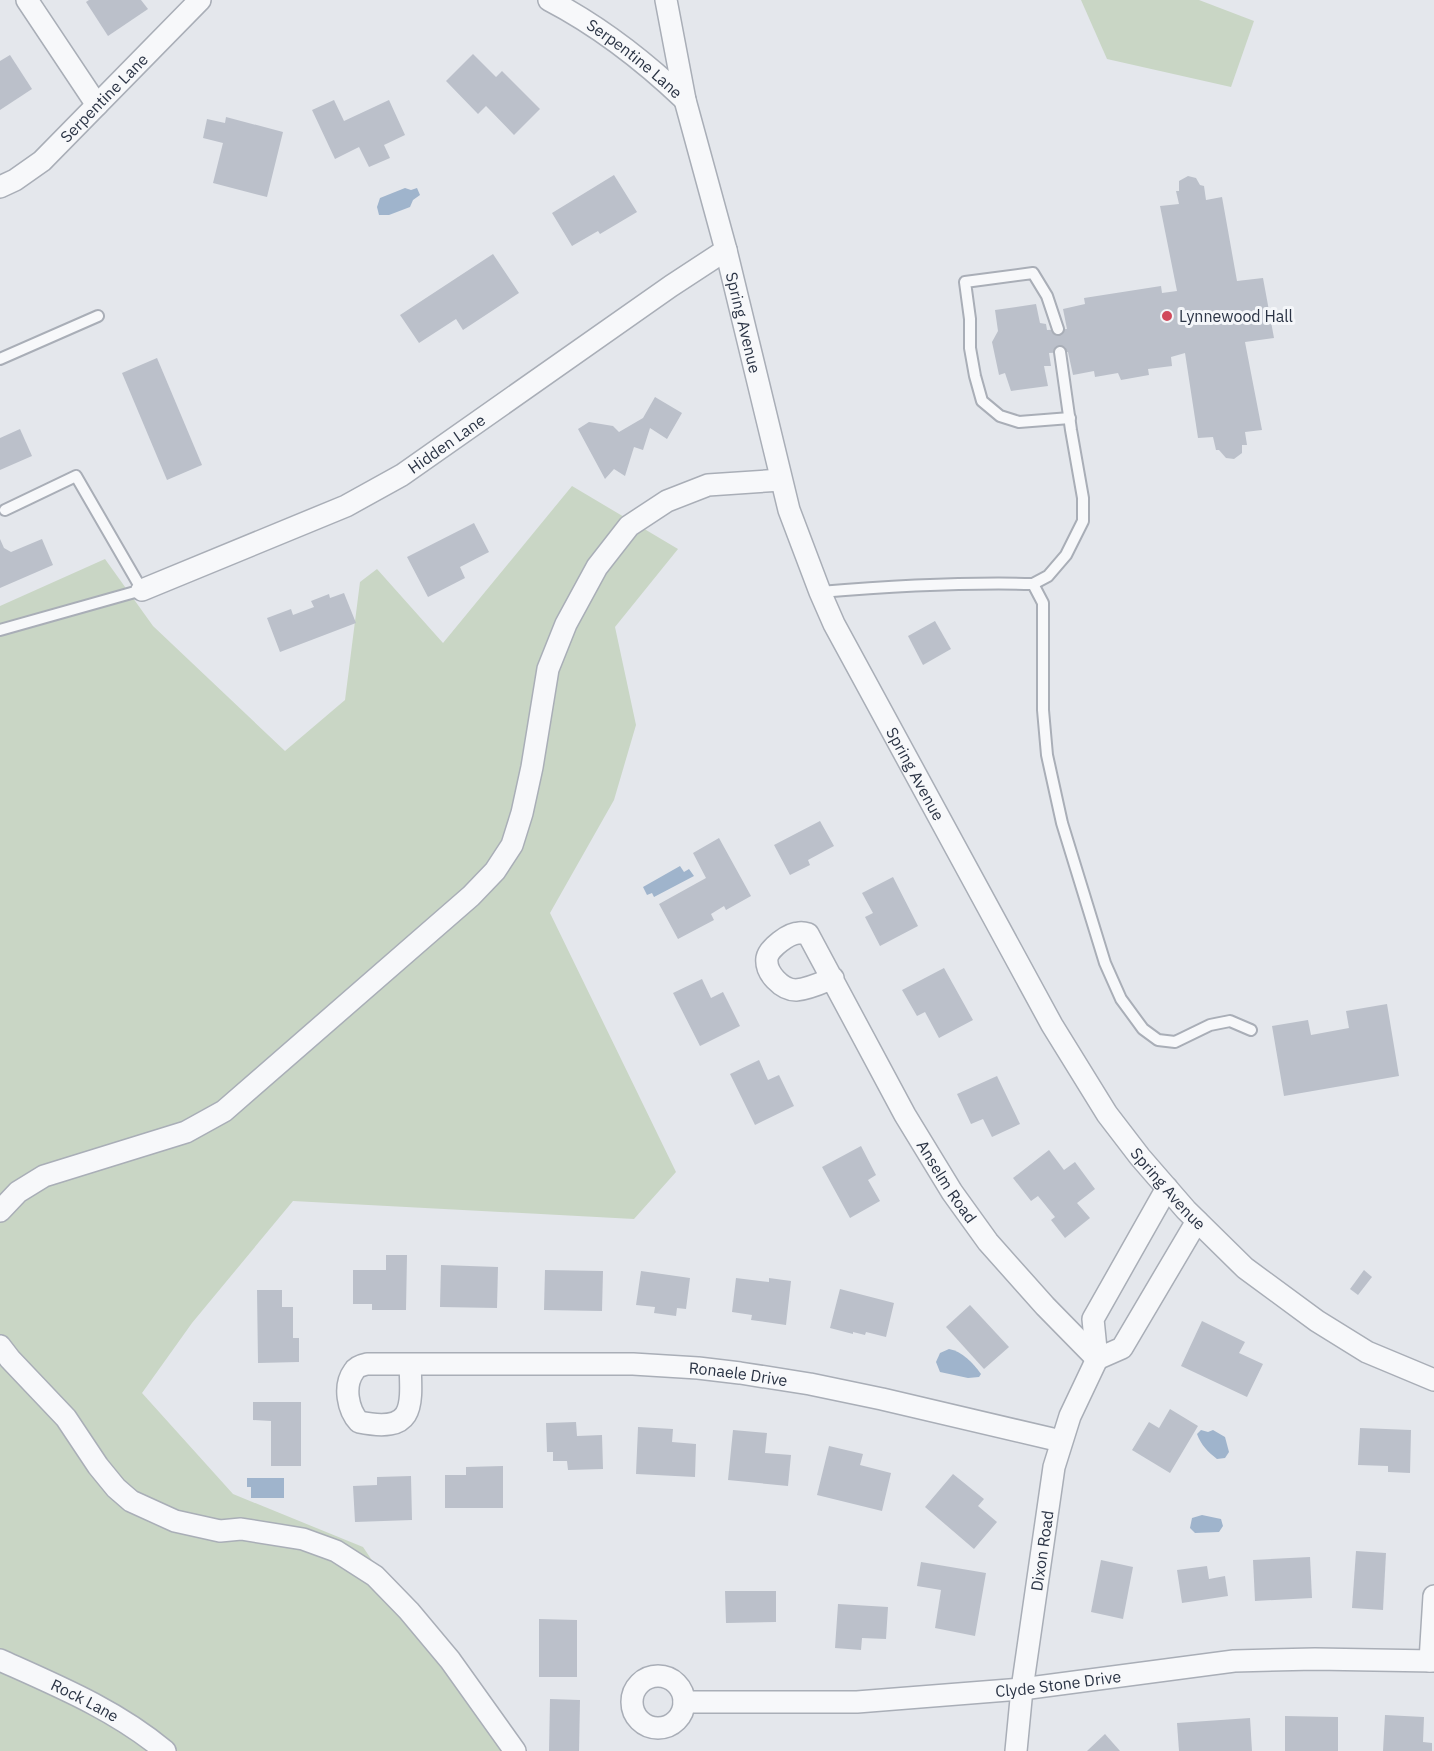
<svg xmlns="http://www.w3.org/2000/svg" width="1434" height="1751" font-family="'IBM Plex Sans',sans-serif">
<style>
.green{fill:#c9d6c5}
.water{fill:#9fb4cc}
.building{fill:#bbc0ca}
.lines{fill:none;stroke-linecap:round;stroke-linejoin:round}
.service-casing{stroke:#a9aeb7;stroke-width:14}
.minor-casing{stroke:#a9aeb7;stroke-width:24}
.service{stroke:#f7f8fa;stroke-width:10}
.minor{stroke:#f7f8fa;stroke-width:21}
.poi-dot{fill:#d1495b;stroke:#f4f6f9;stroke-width:2}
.labels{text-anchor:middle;stroke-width:6;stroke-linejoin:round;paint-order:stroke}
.street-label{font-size:16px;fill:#2b3445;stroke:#f4f6f9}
.poi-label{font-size:16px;fill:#2b3445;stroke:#f4f6f9;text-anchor:start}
</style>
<rect width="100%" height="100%" fill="#e4e7ec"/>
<!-- green -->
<g class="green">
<path d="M1081,0H1199L1254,21L1231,87L1107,59Z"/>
<path d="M572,486L678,549L615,627L636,725L614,800L550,913L676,1172L634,1219L293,1201L192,1323L142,1393L233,1494L363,1547L424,1637L508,1751H0V606L105,559L153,626L285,751L345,700L360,582L377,569L443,643Z"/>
</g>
<!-- water -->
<g class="water">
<path d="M405,188L411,190L417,188L420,195L413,200L410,207L389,215H379L377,207L380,198Z"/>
<path d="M680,866L684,872L689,869L694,876L654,897L652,893L647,895L643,887Z"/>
<path d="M949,1349C962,1351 973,1363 981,1374L979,1377L968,1378L940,1372L936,1362L940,1353Z"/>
<path d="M1201,1430L1208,1432L1213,1430L1225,1437L1229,1452L1225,1458L1217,1459C1208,1452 1201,1445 1197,1434Z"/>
<path d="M247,1478H284V1498H251V1487H247Z"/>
<path d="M1202,1515L1221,1519L1223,1526L1219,1532L1195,1533L1190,1528L1192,1518Z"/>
</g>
<!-- building -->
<g class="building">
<path d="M89,0H141L148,9L108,36L86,2Z"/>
<path d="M473,54L496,77L502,71L540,109L514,135L486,106L478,114L446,81Z"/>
<path d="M10,55L32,89L0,110V61Z"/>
<path d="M334,100L344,121L389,100L405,135L384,145L390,158L369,167L359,147L335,159L312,110Z"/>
<path d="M226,117L283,132L267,197L213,183L223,143L203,138L207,119L225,123Z"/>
<path d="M614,175L637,212L600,234L598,231L572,246L552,213Z"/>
<path d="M1188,176L1196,178L1200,185L1204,186L1206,200L1222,197L1237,281L1263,278L1274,338L1245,342L1262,430L1245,432L1247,445H1242V453L1234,459L1226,458L1219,450H1216L1213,437L1198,438L1185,353L1171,357L1172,366L1148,369L1149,375L1121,380L1118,373L1095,377L1094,371L1073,375L1068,352L1049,353L1051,366H1044L1048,386L1011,391L1005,373L999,375L992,342L998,331L995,310L1036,304L1040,323L1046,324L1047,330L1067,329L1063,309L1085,304L1084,298L1161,286L1162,293L1177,291L1160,206L1179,204L1176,191H1179V181Z"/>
<path d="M493,254L519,293L463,330L456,319L419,343L400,315Z"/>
<path d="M157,358L202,465L167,480L122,373Z"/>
<path d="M655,397L682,413L667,439L650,428L643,450L634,447L625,476L614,469L605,479L578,429L589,422L613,426L619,432L643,418Z"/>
<path d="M20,429L32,456L0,470V438Z"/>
<path d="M474,523L489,552L460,567L465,578L428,597L407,557Z"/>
<path d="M0,539L4,548L11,552L42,539L53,565L0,588Z"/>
<path d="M344,593L356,623L280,652L267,618L291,609L293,615L314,607L311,601L329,594L330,598Z"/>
<path d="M935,621L951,649L923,665L908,636Z"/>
<path d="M820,821L834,846L808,860L810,865L790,875L774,845Z"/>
<path d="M719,838L751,896L726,910L724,906L711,914L714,920L678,939L659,904L706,878L693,853Z"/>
<path d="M893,877L918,926L880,946L865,917L873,913L862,893Z"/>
<path d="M944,968L973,1020L939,1038L925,1012L917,1016L902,990Z"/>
<path d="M702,979L711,998L723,992L740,1026L700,1046L673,993Z"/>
<path d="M1387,1004L1399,1076L1284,1096L1272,1026L1308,1020L1311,1035L1349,1028L1346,1011Z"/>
<path d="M759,1060L768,1080L779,1075L794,1106L755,1125L730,1074Z"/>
<path d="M997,1076L1020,1124L992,1137L983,1119L971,1124L957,1094Z"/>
<path d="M861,1146L876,1175L868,1180L880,1201L850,1218L822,1167Z"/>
<path d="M1049,1150L1064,1170L1075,1162L1095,1189L1077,1203L1090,1218L1065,1238L1051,1220L1055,1217L1038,1196L1031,1201L1013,1178Z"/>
<path d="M386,1255H407L406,1310H372V1304H353V1270H386Z"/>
<path d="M441,1265L498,1267L497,1308L440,1307Z"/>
<path d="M545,1270L603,1271L602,1311L544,1310Z"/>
<path d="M1364,1270L1372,1277L1358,1295L1350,1289Z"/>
<path d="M641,1271L690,1278L686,1309L677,1308L676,1316L654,1313L655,1307L636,1305Z"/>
<path d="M736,1278L769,1282V1278L791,1281L786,1325L751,1320L752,1315L732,1312Z"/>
<path d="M840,1289L894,1303L886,1337L866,1332L865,1335L853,1332V1334L830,1328Z"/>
<path d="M257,1290H282V1307H293V1338H299V1362L258,1363Z"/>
<path d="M970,1305L1009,1347L984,1369L946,1327Z"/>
<path d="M1202,1321L1245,1342L1239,1353L1263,1364L1247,1397L1181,1366Z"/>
<path d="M253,1402H301V1466H271V1421L253,1420Z"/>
<path d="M1170,1409L1198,1426L1170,1473L1132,1450L1149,1422L1159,1428Z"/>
<path d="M576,1422L577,1436L602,1435L603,1469L568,1470L567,1461H553V1452H547L546,1423Z"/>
<path d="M638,1427L673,1429L672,1442L696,1444L695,1477L636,1474Z"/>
<path d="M1360,1428L1411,1430L1410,1473L1388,1472V1466L1358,1465Z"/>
<path d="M733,1430L767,1433L765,1453L791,1455L788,1486L728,1480Z"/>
<path d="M829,1446L863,1454L860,1465L891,1473L882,1511L817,1495Z"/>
<path d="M503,1466V1508H445V1475H466V1467Z"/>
<path d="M953,1474L984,1499L978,1506L997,1522L974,1549L925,1507Z"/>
<path d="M411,1476L412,1520L355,1522L353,1486L377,1485V1477Z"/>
<path d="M1356,1551L1386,1553L1383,1610L1352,1608Z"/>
<path d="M1310,1557L1312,1598L1255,1601L1253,1560Z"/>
<path d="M1101,1560L1133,1567L1123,1619L1091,1612Z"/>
<path d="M921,1562L986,1573L975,1636L935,1628L941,1590L917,1586Z"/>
<path d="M1207,1566L1209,1579L1225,1576L1228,1596L1182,1603L1177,1570Z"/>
<path d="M725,1591H776V1622L726,1623Z"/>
<path d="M838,1604L888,1607L886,1639L862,1638L861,1650L835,1648Z"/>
<path d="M539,1619L577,1620V1677H539Z"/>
<path d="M550,1699L580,1700L579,1751H549Z"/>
<path d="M1385,1715L1424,1717L1423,1742L1432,1743V1751H1383Z"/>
<path d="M1285,1716L1338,1717V1751H1285Z"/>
<path d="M1250,1718L1252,1751H1179L1177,1723Z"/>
<path d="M1105,1734L1120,1751H1087Z"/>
</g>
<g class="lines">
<!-- service casing -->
<g class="service-casing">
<g id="service">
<path d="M1058,329L1047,296L1033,273L965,282L970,319V348L975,376L982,401L1000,416L1019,422L1070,418"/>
<path d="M0,359L98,316"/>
<path d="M1033,584L1048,576L1066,555L1083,521V498L1071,430L1060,352"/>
<path d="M820,592C892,586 960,582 1033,584L1043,603V710L1047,755L1062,823L1105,963L1121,999L1143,1029L1158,1040L1175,1042L1210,1025L1230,1021L1251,1030"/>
<path d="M0,630L142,590L76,476L5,510"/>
</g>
</g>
<!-- minor casing -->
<g class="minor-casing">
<g id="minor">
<path d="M27,0L97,105"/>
<path id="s1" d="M549,0C601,27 643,60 685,100"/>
<path id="s2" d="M666,0L685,100L726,250L789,510L820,592L834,624L1052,1025L1107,1114L1140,1157L1186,1210L1245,1268L1317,1321L1367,1352L1434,1380"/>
<path id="s3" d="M0,187L15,180L42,161L200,0"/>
<path id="s4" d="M142,590L346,506L402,475L671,286L726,250"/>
<path id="s5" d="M833,978C821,983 809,989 796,990C782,990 765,973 767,958C769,948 789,933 799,933C802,932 805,933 808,934L905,1115L952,1192L988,1242L1045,1306L1097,1359"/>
<path d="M0,1211L18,1192L44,1176L186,1132L224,1111L471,896L495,871L512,845L522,813L532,767L548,669L566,624L597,567L629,526L667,501L708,485L781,480"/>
<path d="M0,1346L10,1359L66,1418L98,1466L116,1488L131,1501L175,1521L220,1531L241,1529L303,1539L336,1551L375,1576L409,1611L450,1660L515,1751"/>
<path d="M1097,1359L1122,1348L1197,1221"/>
<path id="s6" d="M410,1364C412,1409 414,1433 359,1422C348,1410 343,1386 354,1371C356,1367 362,1365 367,1364H633L698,1368L740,1373L810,1384L882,1399L1061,1441"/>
<path id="s7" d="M0,1660C58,1686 116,1710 165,1751"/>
<path d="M1430,1661L1434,1596"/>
<circle cx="658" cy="1702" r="26"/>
<path id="s8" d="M684,1702H857L1022,1689L1234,1661L1315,1659L1434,1661"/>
<path id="s9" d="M1016,1751L1022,1689L1054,1467L1070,1416L1097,1359L1093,1319L1167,1188"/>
</g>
</g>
<!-- service -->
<use href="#service" class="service"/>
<!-- minor -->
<use href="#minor" class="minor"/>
</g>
<!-- markers -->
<circle class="poi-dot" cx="1167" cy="316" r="6"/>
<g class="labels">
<!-- street labels -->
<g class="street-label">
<text dy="6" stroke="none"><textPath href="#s1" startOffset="104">Serpentine Lane</textPath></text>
<text dy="6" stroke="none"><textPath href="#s3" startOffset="138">Serpentine Lane</textPath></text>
<text dy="6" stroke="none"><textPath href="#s2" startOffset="332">Spring Avenue</textPath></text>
<text dy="6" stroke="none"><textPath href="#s4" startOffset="339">Hidden Lane</textPath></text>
<text dy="6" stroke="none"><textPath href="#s2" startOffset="818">Spring Avenue</textPath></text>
<text dy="6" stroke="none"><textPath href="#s5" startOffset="422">Anselm Road</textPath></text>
<text dy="6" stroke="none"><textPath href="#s2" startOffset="1305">Spring Avenue</textPath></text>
<text dy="6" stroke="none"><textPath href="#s6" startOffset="543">Ronaele Drive</textPath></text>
<text dy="6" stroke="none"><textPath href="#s9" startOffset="202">Dixon Road</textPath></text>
<text dy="6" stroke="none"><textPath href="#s8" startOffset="375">Clyde Stone Drive</textPath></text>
<text dy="6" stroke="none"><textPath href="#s7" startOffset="94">Rock Lane</textPath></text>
</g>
<!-- poi labels -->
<g class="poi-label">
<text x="1179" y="322">Lynnewood Hall</text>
</g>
</g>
</svg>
